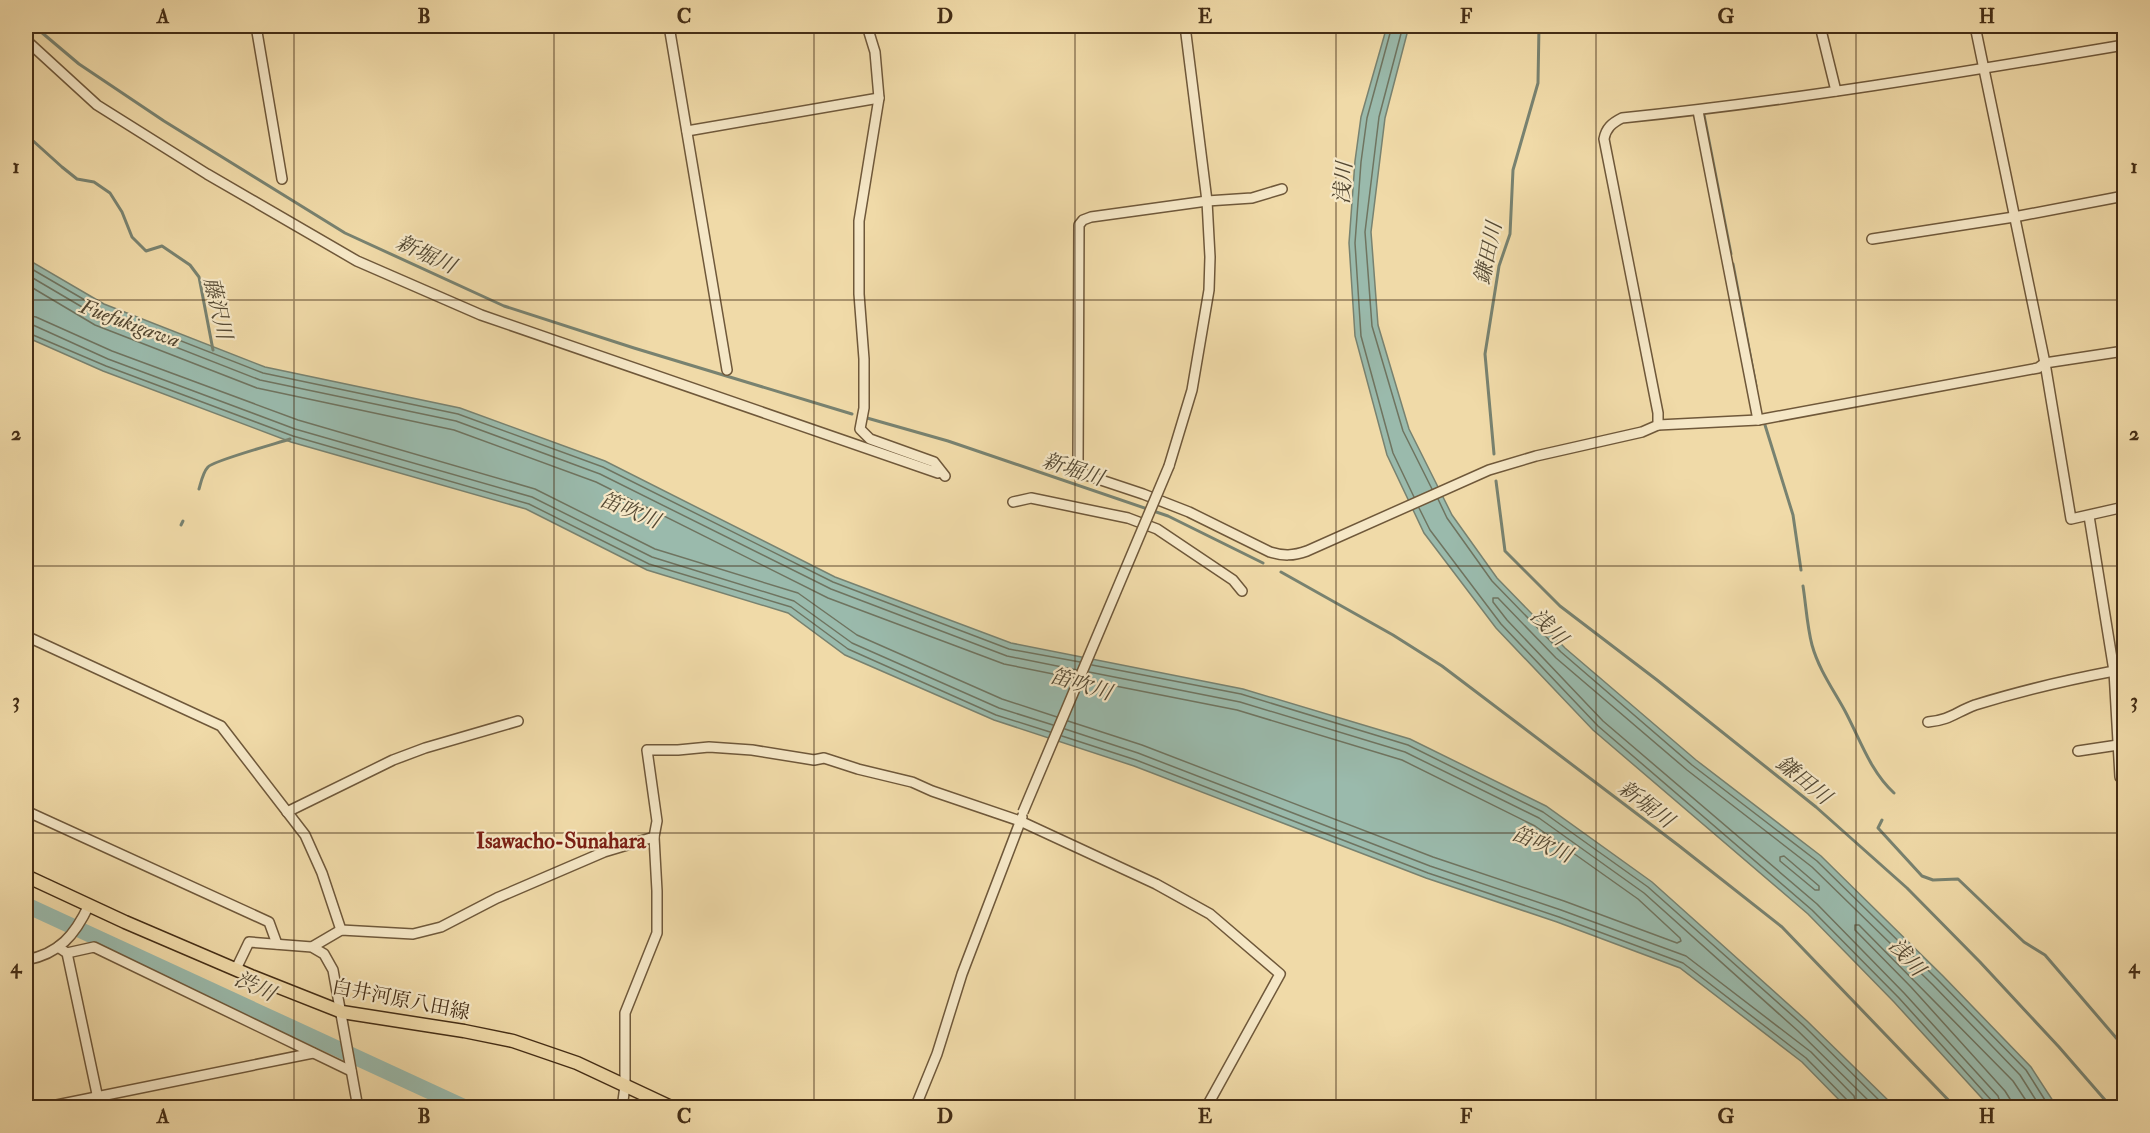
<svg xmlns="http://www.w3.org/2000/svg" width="2150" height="1133" font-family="'IM FELL Double Pica','Noto Serif JP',serif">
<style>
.water{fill:#9abaac;stroke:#788270;stroke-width:1.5}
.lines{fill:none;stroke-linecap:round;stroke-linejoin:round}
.shore{stroke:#6f7460;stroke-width:1.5}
.stream{stroke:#788270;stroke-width:3}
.river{stroke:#9abaac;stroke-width:16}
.minor-casing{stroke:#6f583a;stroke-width:12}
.major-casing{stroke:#442d15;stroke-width:15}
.minor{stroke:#f5e7c6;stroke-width:9}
.major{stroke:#f0daa8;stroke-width:12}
.minor-bridge-casing{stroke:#6f583a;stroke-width:12;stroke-linecap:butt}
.minor-bridge{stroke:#f5e7c6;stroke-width:9}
.grid{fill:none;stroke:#442d15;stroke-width:1.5;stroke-opacity:0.55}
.labels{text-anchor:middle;stroke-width:4.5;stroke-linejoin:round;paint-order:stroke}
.street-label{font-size:20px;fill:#442d15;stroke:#f5e7c6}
.water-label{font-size:21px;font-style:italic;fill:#554933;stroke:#f5e7c6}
.quarter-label{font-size:22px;font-weight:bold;fill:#7a1f14;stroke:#f5e7c6}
.neatline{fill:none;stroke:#442d15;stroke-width:2}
.grid-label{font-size:20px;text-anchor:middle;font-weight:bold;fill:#442d15}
</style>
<rect width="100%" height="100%" fill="#f0daa8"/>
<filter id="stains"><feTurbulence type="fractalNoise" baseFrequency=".00333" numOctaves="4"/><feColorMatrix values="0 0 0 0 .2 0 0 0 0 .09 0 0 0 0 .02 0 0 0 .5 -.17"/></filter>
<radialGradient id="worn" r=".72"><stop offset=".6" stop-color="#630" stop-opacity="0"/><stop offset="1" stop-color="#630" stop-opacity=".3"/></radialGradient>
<!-- water -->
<g class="water">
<path d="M1387,26H1409L1385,118L1371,232L1378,325L1409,429L1452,515L1497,578L1565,648L1696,760L1821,856L1943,976L2031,1067L2057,1107H1990L1894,1002L1808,914L1593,730L1496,628L1424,533L1387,455L1355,336L1349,243L1355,161L1361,117Z"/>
<path d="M26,253L32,262L104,304L265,367L460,408L605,461L835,577L1011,643L1243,689L1410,739L1546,806L1652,882L1807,1021L1895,1107H1846L1802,1062L1680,968L1557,922L1426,878L1134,766L994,720L845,655L788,613L647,570L526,509L291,442L103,371L26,337Z"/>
</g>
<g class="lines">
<!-- shore -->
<g class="shore">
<path d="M1392,26L1367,118L1361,162L1355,243L1361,336L1393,453L1414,497"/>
<path d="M1403,26L1379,117L1365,232L1372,326L1403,431L1432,489"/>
<path d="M26,263L30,268L102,310L263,373L458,414L603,467L833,582L1009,649L1080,662"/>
<path d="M26,274L99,317L260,380L456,421L600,474L831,589L1007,656L1077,670"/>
<path d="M26,284L95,325L257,388L454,430L596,482L828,598L1004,664L1073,678"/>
<path d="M26,315L36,317L112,351L298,420L535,489L655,549L798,593L857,635L1002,699L1057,717"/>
<path d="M26,324L33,325L108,359L295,429L532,497L652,557L794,601L852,643L999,708L1053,725"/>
<path d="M26,332L106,366L293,436L529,504L649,564L791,607L848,649L996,715L1050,732"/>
<path d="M1438,499L1447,518L1492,581L1561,652L1692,765L1817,861L1938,980L2026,1070L2050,1108"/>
<path d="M1419,508L1430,530L1501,624L1598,726L1812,910L1899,998L1992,1101L1994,1108"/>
<path d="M1092,665L1241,694L1408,745L1543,812L1648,887L1803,1025L1887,1108"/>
<path d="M1089,672L1240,702L1405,752L1539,818L1644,893L1798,1031L1876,1108"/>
<path d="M1068,721L1142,745L1433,857L1564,901L1677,943L1681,941L1680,938L1638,899L1535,826L1402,760L1237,710L1085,680"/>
<path d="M1065,729L1138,753L1430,866L1561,910L1686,956L1811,1052L1854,1096L1857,1108"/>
<path d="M1062,736L1136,760L1428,873L1559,917L1683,963L1806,1058L1848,1101L1850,1108"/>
<path d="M1784,856L1819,886V890H1815L1780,861V857Z"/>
<path d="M2002,1108L1998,1096L1904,993L1817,904L1603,721L1507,620L1493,602V598H1498L1556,658L1687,770L1812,867L1933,985L2020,1075L2041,1108"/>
<path d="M2011,1108L2010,1099L2005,1091L1911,987L1855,930V925H1859L2013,1081L2031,1108"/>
</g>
<!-- stream -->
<g class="stream">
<path d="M34,26L79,64L164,121L345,233L504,306L634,348L852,414"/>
<path d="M1704,115L1731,254"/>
<path d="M26,119L31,139L62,167L77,179L94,182L110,193L122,212L132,237L146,251L162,246L190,265L199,277L213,350"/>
<path d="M1733,264L1756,386"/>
<path d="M867,418L948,441L1168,516L1263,563"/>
<path d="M1765,425L1793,515L1801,570"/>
<path d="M1494,454L1485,354L1499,266L1510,234L1513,170L1538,83L1539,26"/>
<path d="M1496,481L1505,551L1560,606L1657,680L1816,807L1907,888L1980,962L2059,1047L2112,1108"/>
<path d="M199,489C201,482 203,472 208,467C212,461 278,443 290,439"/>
<path d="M181,525L183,521"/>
<path d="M1281,572L1393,635L1442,666L1678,845L1782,927L1956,1108"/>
<path d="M1803,586C1806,605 1807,626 1812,645C1819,670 1833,689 1845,711C1860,739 1870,771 1894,793"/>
<path d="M1882,820L1878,828L1922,876L1933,880L1958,879L2024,942L2045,955L2124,1047"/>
</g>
<!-- river -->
<path class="river" d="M26,905L466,1108"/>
<!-- minor casing -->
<g class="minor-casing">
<g id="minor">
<path d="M256,26L282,179"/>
<path d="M669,26L727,370"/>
<path d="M867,26L875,52L879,98L859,221V294L864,359V408L860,429L870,439L934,462L945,476"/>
<path d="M1820,26L1836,91"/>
<path d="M1975,26L2045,363L2071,519L2124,507"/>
<path d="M26,40L97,105L207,174L357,261L481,315L938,473"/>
<path d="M1698,111L1758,420"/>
<path d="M687,131L879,98"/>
<path d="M1282,189L1252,198L1207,201L1091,217L1083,220L1079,225L1078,462L1079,471L1086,475L1143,494L1189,512L1270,552C1283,556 1293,556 1307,551L1489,470L1536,456L1642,432L1658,425V413L1604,139C1606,128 1612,123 1622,118C1790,101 1958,73 2124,45"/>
<path d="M1872,239L2014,217L2124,196"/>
<path d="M1658,425L1758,420L2038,368L2045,363L2124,351"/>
<path d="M1169,466L1192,390L1209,290L1210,257L1207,201L1185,26"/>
<path d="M1013,502L1031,498L1128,518L1157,529L1233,580L1242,591"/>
<path d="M2089,516L2114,671L2120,777"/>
<path d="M26,636L221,726L305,835L322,873L341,930"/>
<path d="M1928,722C1950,720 1956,712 1975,705C2020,691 2067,680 2114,671"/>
<path d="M2078,751L2118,745"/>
<path d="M26,811L269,922L277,944"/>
<path d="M287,812L393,760L425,748L518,721"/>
<path d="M58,947L67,953L100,1108"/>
<path d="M312,947L341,930L413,934L441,927L497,898L604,852L654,837"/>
<path d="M67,953L94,947L351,1071"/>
<path d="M26,960C59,954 75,935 89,905"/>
<path d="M236,969L249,942L312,947L324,954L333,970L358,1108"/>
<path d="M42,1108L313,1053"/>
<path d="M622,1108L625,1086V1013L657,933V891L654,837L657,821L647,750H678L709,747L752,750L814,760L824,758L858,769L912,782L932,791L1020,821L1156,884L1210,914L1280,974L1206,1108"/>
<path d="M915,1108L937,1054L962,974L1022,817"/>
</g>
</g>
<!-- major casing -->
<g class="major-casing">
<path id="major" d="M26,876L125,922L251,976L342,1012L464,1031L513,1041L577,1063L673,1108"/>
</g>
<!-- minor -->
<use href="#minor" class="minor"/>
<!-- major -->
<use href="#major" class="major"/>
<!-- minor-bridge casing -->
<g class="minor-bridge-casing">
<path id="minor-bridge" d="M1023,812L1169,466"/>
</g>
<!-- minor-bridge -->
<use href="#minor-bridge" class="minor-bridge"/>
</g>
<!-- grid -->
<path class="grid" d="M294,26V1108M554,26V1108M814,26V1108M1075,26V1108M1336,26V1108M1596,26V1108M1856,26V1108M26,300H2124M26,566H2124M26,833H2124"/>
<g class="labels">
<!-- street labels -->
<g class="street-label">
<text transform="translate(401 999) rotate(11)" y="7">白井河原八田線</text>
</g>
<!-- water labels -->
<g class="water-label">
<text transform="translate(1343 183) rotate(-86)" y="7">浅川</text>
<text transform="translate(1488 253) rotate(-78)" y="7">鎌田川</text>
<text transform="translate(426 254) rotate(25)" y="7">新堀川</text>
<text transform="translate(218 308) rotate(77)" y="7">藤沢川</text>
<text transform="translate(130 323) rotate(20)" y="7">Fuefukigawa</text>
<text transform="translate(1073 469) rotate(18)" y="7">新堀川</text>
<text transform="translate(630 510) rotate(22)" y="7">笛吹川</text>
<text transform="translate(1549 627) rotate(45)" y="7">浅川</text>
<text transform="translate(1081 684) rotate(17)" y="7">笛吹川</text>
<text transform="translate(1804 780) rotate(39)" y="7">鎌田川</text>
<text transform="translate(1646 804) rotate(37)" y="7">新堀川</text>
<text transform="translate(1542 844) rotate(23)" y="7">笛吹川</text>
<text transform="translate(1907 957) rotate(48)" y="7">浅川</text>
<text transform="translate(255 986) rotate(25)" y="7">渋川</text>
</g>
<!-- quarter labels -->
<g class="quarter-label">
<text x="561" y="848">Isawacho-Sunahara</text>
</g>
</g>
<!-- margin -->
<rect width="2150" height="1133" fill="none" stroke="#f0daa8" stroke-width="66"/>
<rect x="33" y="33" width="2084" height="1067" class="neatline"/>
<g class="grid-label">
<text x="163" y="23">A</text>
<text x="424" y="23">B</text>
<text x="684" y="23">C</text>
<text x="945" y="23">D</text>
<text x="1205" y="23">E</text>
<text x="1466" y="23">F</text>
<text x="1726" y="23">G</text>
<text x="1987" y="23">H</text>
<text x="16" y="173">1</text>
<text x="2134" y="173">1</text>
<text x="16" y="440">2</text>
<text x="2134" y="440">2</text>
<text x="16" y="707">3</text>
<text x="2134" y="707">3</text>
<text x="16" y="973">4</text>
<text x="2134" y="973">4</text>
<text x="163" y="1123">A</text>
<text x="424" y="1123">B</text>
<text x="684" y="1123">C</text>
<text x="945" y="1123">D</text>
<text x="1205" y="1123">E</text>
<text x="1466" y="1123">F</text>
<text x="1726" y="1123">G</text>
<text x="1987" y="1123">H</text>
</g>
<rect width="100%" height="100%" filter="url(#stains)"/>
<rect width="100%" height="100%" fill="url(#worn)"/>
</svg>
